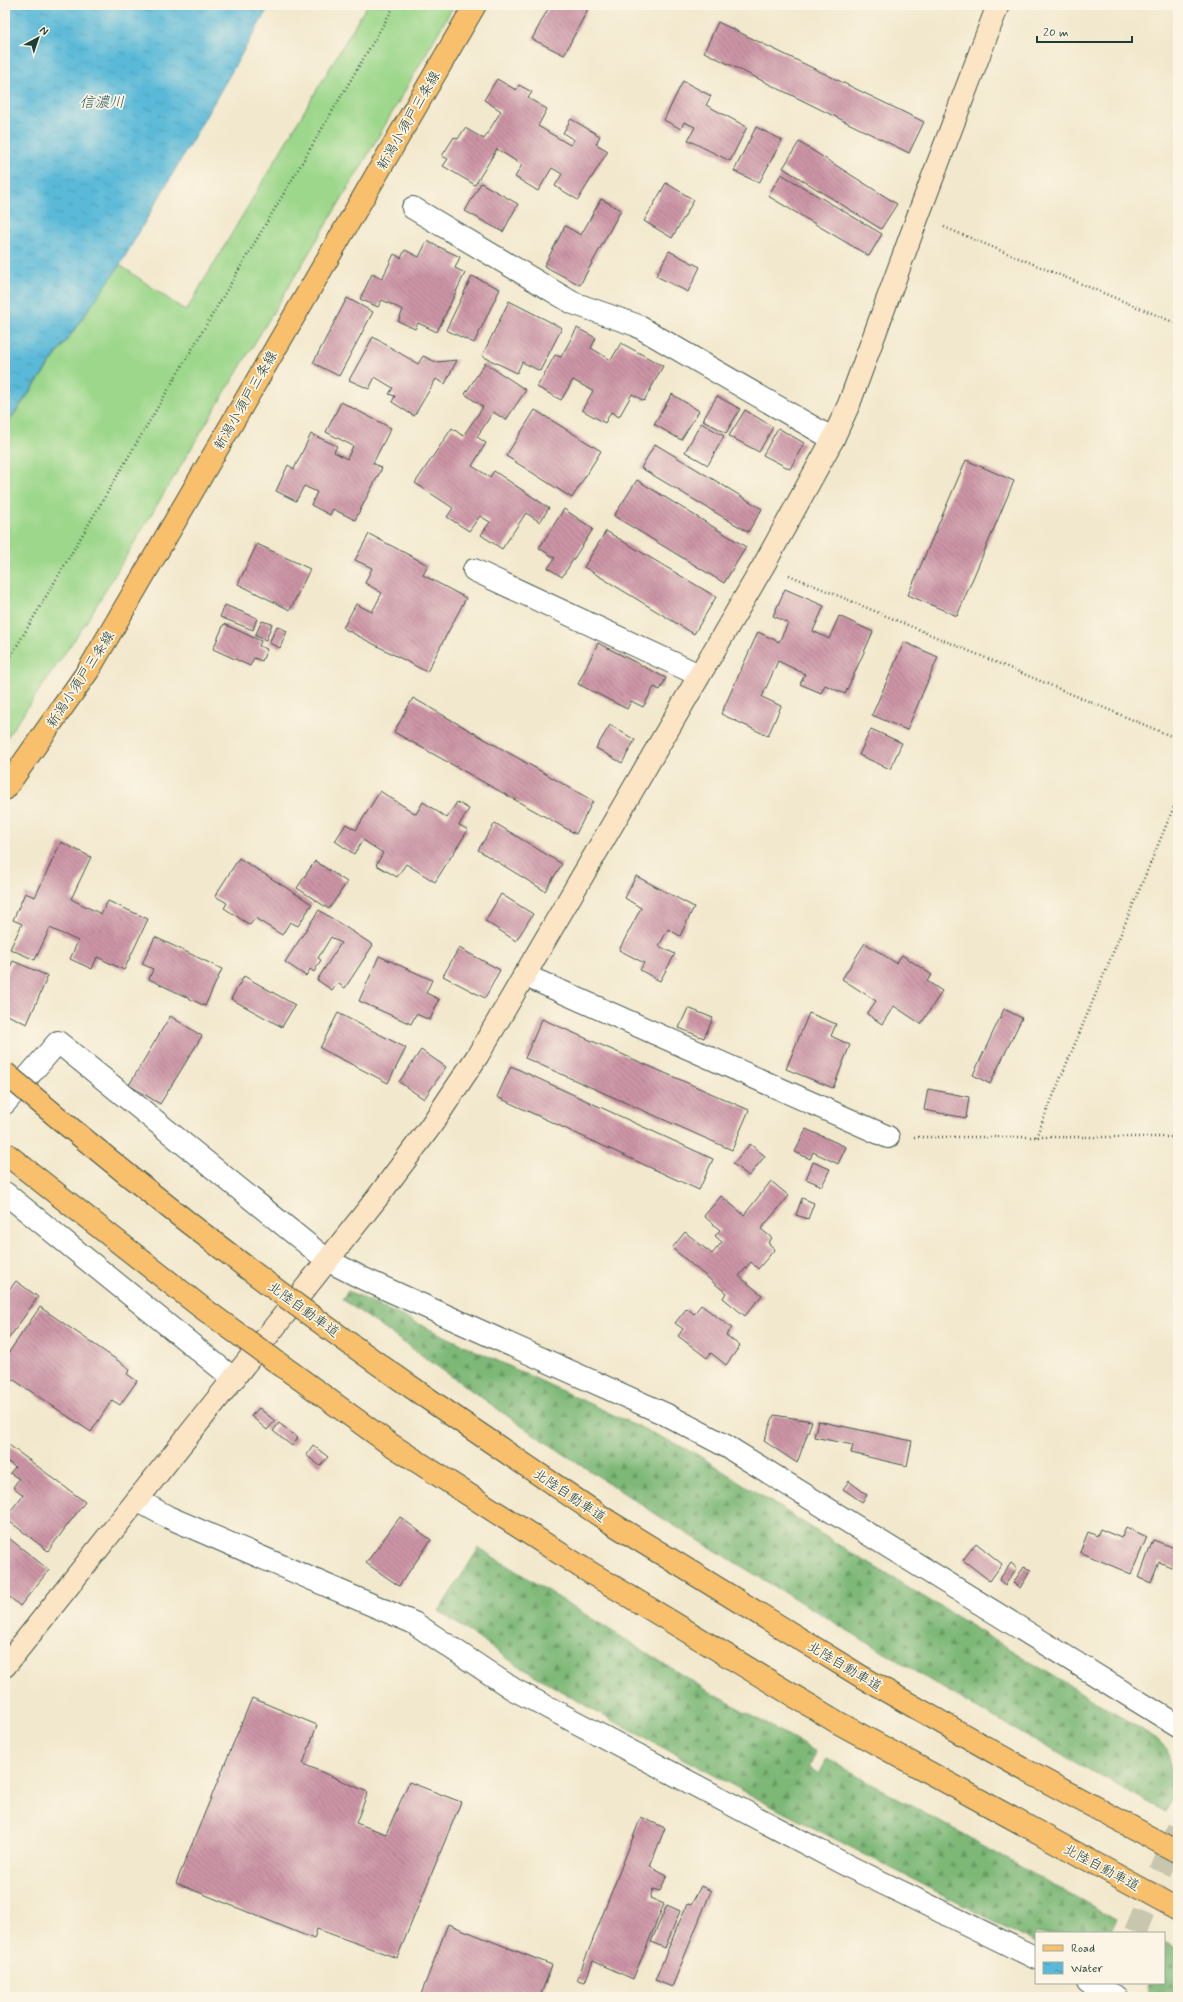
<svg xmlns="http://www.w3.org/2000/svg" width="1183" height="2002" font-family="Mynerve,'Klee One',sans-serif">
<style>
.grass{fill:#9cd78b;stroke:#5e8a60}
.forest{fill:url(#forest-firs);stroke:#4e7a56}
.water{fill:url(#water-ripples);stroke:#3c7b86}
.building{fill:url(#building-back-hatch)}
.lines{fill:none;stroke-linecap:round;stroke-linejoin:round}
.street-tunnel{stroke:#c8c6ae;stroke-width:22;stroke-dasharray:22 11;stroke-linecap:butt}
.street-casing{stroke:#3f574b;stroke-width:24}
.secondary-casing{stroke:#3f574b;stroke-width:24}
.primary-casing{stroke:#3f574b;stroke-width:24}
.highway-casing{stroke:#3f574b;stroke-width:24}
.path{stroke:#3f574b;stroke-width:2.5;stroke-dasharray:1 3;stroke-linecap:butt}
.street{stroke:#fff;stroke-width:22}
.secondary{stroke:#fce5c4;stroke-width:22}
.primary{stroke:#f8bf6c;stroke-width:22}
.highway{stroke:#f8bf6c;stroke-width:22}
.highway-bridge-casing{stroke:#3f574b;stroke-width:24;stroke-linecap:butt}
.highway-bridge{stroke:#f8bf6c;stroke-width:22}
.labels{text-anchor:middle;stroke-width:3.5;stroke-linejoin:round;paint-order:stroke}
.street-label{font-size:14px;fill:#1f3d34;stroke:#fcf5e5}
.water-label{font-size:15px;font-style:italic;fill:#2e5c5d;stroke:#fcf5e5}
</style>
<defs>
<pattern id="forest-firs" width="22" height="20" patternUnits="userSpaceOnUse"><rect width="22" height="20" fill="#7db877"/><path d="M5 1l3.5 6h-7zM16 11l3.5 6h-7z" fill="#669762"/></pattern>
<pattern id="water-ripples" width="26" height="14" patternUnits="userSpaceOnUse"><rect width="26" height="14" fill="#5ab9d8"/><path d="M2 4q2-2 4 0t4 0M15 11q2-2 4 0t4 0" fill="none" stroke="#4a98b0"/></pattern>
<pattern id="building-back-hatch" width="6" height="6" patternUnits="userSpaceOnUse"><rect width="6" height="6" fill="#cc94a6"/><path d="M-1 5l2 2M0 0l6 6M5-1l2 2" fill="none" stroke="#a57a88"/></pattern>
</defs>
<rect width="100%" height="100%" fill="#fcf5e5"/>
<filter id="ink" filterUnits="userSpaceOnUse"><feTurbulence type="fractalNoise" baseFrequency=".025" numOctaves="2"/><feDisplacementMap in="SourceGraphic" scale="8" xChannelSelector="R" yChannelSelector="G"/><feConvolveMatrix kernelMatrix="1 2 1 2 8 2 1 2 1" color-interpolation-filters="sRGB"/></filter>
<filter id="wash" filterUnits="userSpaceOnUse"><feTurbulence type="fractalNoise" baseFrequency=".012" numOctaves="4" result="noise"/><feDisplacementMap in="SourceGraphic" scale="16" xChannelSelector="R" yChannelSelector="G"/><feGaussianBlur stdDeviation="0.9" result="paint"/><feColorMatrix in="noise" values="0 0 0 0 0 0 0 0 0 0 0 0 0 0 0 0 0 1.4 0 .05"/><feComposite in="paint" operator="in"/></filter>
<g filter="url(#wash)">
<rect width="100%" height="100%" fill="#f2e8cd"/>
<!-- grass -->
<path class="grass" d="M367,5H454L362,165L87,621L5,740V428L120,265L186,311Z"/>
<!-- forest -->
<g class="forest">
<path d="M348,1291L693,1452L837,1544L1157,1739L1167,1749L1172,1769L1174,1791L1166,1812L974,1707L665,1520L526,1429L342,1299Z"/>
<path d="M479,1548L703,1688L816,1752L809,1768L818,1773L827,1759L1116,1920L1110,1933H1036V1943L775,1808L593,1710L517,1665L439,1611Z"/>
<path d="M1164,1942L1178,1949V1997H1154L1148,1992L1147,1983H1164Z"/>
</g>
<!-- water -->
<path class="water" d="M5,5H270L120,265L5,426Z"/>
<g id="blocks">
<!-- building -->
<g class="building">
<path d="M550,5H590L564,55L532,39Z"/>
<path d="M718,22L924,122L909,153L704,52Z"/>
<path d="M497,79L516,90L519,85L532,92L528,98L547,109L538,126L570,145L574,140L563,133L571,119L600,136L596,144L608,151L578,200L555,186L562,174L552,168L538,191L515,177L522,165L497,149L475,185L443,166L448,159L442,156L454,137L458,139L465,128L484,139L501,111L484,100Z"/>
<path d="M683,81L711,96L706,105L747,127L730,161L688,140L695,127L684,122L681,129L664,120Z"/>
<path d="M756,127L782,140L759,183L734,171Z"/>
<path d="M799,142L897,204L881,229L783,168Z"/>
<path d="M781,174L882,234L869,256L768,196Z"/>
<path d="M481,183L518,204L503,232L465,211Z"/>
<path d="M666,183L694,200L672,238L644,221Z"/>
<path d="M601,199L621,210L580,285L544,266L565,226L581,235Z"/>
<path d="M427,241L460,257L455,268L465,273L437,332L418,323L415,329L398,321L403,310L382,300L378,307L360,299L372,274L382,279L394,254L401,258L405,250L419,257Z"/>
<path d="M669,251L700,267L688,292L656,276Z"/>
<path d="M472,276L500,289L474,343L446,330Z"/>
<path d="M347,298L373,312L339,376L313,363Z"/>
<path d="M509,301L562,328L540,371L522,362L517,373L482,356Z"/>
<path d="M577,328L596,338L591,348L611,360L621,343L663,366L644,401L632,394L619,417L611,412L605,423L582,410L593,391L573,380L561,400L537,387L555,355L561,357Z"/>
<path d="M373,337L418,364L423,356L436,362L457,360L445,384L436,379L414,416L392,402L395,396L389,394L393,388L375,377L369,389L349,380Z"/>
<path d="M485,363L526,390L506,420L493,412L477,437L486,443L472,466L490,477L494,471L549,508L540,522L526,513L502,549L481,535L490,522L480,516L469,531L447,517L453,508L415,483L452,428L463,436L483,407L465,394Z"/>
<path d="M672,394L699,411L681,440L654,424Z"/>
<path d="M717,396L740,409L726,433L703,420Z"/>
<path d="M341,402L391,428L373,463L382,468L355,520L333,509L330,515L311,505L317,492L304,486L296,501L276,491L288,465L294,469L311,434L337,446L334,452L347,459L353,446L326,432Z"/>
<path d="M535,410L601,451L572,498L506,456Z"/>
<path d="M745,410L773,427L759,452L729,436Z"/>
<path d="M701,423L724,436L708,465L685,452Z"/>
<path d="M778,428L804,443L790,469L763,455Z"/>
<path d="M655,444L762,509L748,532L641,468Z"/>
<path d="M966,460L1014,481L957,616L908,595Z"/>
<path d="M637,480L746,547L724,583L614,516Z"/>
<path d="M564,509L593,529L562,577L548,568L555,558L539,548Z"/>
<path d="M606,531L716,597L694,634L584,567Z"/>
<path d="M369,534L428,565L423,575L466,598L427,672L343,628L356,604L372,612L382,593L365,583L372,568L355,560Z"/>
<path d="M257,544L310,569L290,610L238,584Z"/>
<path d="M785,589L824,606L813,631L829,639L839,616L873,632L845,694L825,685L821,693L800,684L805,674L778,661L762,697L781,706L768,736L721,714L758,632L779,642L788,623L773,616Z"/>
<path d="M225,605L257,618L253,630L220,617Z"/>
<path d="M262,621L272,624L266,640L255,636Z"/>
<path d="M224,624L261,641L259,646L267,649L262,661L254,658L250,666L213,649Z"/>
<path d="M277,626L287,631L280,648L269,643Z"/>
<path d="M904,642L938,657L907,730L872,715Z"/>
<path d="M598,643L666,678L660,690L654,687L643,707L631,701L627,709L578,684Z"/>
<path d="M413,698L593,801L576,834L394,732Z"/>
<path d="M610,725L635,740L622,763L596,748Z"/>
<path d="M871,729L902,743L890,769L859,755Z"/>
<path d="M380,791L416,814L423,802L447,818L457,802L469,809L459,825L468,830L435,882L406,864L397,877L376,865L383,853L363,840L354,854L335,841L346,824L356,830Z"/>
<path d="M495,823L562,864L545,891L478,850Z"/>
<path d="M61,842L91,857L71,899L101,914L108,901L148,919L124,970L97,957L92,969L70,959L78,941L50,928L35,960L10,949L22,924L13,920L25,893L35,897Z"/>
<path d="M239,858L312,904L298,926L290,922L282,935L255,918L250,925L224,908L227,903L215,896Z"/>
<path d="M315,861L347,882L329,909L297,888Z"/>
<path d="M636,876L694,907L680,936L668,929L659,946L675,954L660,981L640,970L644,963L619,950L641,908L625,898Z"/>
<path d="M501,894L533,914L516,941L485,921Z"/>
<path d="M319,910L373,945L345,988L337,983L332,990L317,980L341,943L331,937L318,958L321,960L314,972L310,969L306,976L285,962Z"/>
<path d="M155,937L222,969L205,1006L149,979L153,969L142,964Z"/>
<path d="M865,943L896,963L902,955L932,975L927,981L942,991L921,1024L894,1006L882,1024L867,1014L876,1001L842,979Z"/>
<path d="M459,948L500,970L485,998L443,976Z"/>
<path d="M379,956L432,980L426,993L439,999L430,1020L416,1014L411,1024L359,1001Z"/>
<path d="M13,961L48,976L27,1024L5,1014V978Z"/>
<path d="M244,976L295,1005L282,1027L231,999Z"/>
<path d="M688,1008L713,1018L704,1038L679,1028Z"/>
<path d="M1004,1009L1022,1018L990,1084L973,1075Z"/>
<path d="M338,1013L406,1048L388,1083L320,1048Z"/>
<path d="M809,1013L836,1024L831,1036L850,1045L833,1088L786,1069Z"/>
<path d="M170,1016L202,1036L160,1104L129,1085Z"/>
<path d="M542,1019L749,1110L732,1150L525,1058Z"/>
<path d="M421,1050L446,1067L424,1099L399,1082Z"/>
<path d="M511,1066L713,1159L699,1190L497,1097Z"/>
<path d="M928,1089L969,1097L966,1118L924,1110Z"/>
<path d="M806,1129L846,1147L838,1164L813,1152L810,1159L795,1152Z"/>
<path d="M750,1144L765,1156L749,1176L733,1164Z"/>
<path d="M813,1162L830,1169L822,1186L806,1179Z"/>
<path d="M771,1181L789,1196L761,1229L772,1238L768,1243L775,1249L758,1269L751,1262L739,1276L762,1295L745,1316L723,1298L726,1293L672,1248L685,1232L712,1254L722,1242L715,1236L720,1230L704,1216L721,1196L744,1215Z"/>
<path d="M802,1198L814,1203L808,1219L796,1215Z"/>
<path d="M16,1281L38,1297L5,1344V1287L9,1290Z"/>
<path d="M701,1305L732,1328L726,1335L740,1346L726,1365L711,1353L707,1358L678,1336L683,1329L675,1323L687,1308L694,1314Z"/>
<path d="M40,1307L130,1369L127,1374L137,1381L120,1405L112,1400L91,1432L5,1374V1358Z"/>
<path d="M259,1408L275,1421L267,1430L251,1416Z"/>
<path d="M774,1415L812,1421L797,1463L764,1441Z"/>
<path d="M818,1421L912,1441L907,1466L851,1453L853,1445L814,1437Z"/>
<path d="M279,1423L298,1438L292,1446L273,1431Z"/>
<path d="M5,1442L85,1502L48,1551L5,1518L23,1495L13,1487L19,1479L10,1473L15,1467L5,1460Z"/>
<path d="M313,1445L328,1457L320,1466L306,1455Z"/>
<path d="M849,1481L867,1495L862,1502L843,1489Z"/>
<path d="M400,1517L431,1540L399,1586L366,1563Z"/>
<path d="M1126,1527L1147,1537L1131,1574L1080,1552L1088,1532L1097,1536L1100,1529L1121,1538Z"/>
<path d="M5,1535L49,1570L20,1606L5,1593Z"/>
<path d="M1153,1540L1178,1549V1570L1159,1562L1151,1583L1139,1578Z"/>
<path d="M976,1543L1002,1564L990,1581L963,1560Z"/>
<path d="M1011,1563L1017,1568L1005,1585L999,1580Z"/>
<path d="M1024,1567L1031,1570L1020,1588L1013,1583Z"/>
<path d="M252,1698L317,1725L303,1764L368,1792L356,1823L386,1834L409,1782L461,1802L397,1958L317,1929L314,1939L176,1883Z"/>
<path d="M641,1817L665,1828L650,1866L667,1875L660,1891L653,1889L650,1898L664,1904L633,1979L593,1961L585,1982L577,1980Z"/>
<path d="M701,1886L711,1891L672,1987L655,1980L687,1904L691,1905Z"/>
<path d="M667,1905L680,1911L665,1948L651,1942Z"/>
<path d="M448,1924L552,1965L540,1997H420Z"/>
</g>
</g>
</g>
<g filter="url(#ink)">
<use href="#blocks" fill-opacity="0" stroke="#3f574b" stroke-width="1"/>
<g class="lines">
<!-- street-tunnel -->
<path class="street-tunnel" d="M1135,1933L1178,1828"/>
<!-- street casing -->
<g class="street-casing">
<g id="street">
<path d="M413,208L573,303L636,325L833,439"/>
<path d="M474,570L699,675"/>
<path d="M524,975L888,1137"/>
<path d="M5,1103L58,1042L327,1260L364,1279L665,1414L726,1446L1178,1726"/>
<path d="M5,1193L234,1379"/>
<path d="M137,1500L168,1517L414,1623L513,1689L848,1866L1036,1958"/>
<path d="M1088,1983L1117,1997"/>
</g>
</g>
<!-- secondary casing -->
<g class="secondary-casing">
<path id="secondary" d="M5,1666L377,1198L430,1127L478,1055L765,563L833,439L849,404L918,216L998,5"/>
</g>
<!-- primary casing -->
<g class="primary-casing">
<path id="primary" d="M5,789L88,671L475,5"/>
</g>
<!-- highway casing -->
<g class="highway-casing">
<g id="highway">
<path d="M608,1521L862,1677L1027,1771L1178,1852"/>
<path d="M581,1567L837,1722L1178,1909"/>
</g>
</g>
<!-- path -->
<g class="path">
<path d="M944,227L1178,324"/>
<path d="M789,575L1178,739"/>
<path d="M5,666L395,5"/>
<path d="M914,1137H1178"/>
<path d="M1036,1137L1178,797"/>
</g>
<!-- street -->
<use href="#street" class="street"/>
<!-- secondary -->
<use href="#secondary" class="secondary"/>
<!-- primary -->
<use href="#primary" class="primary"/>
<!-- highway -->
<use href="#highway" class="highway"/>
<!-- highway-bridge casing -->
<g class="highway-bridge-casing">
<g id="highway-bridge">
<path d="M5,1073C141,1189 283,1299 430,1400C489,1441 549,1481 608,1521"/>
<path d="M5,1153L201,1307L387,1442L581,1567"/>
</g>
</g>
<!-- highway-bridge -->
<use href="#highway-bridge" class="highway-bridge"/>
</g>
</g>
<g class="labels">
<!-- street labels -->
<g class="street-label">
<text transform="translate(408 120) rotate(-60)" y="5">新潟小須戸三条線</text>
<text transform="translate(245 400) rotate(-60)" y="5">新潟小須戸三条線</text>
<text transform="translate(80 679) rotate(-57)" y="5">新潟小須戸三条線</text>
<text transform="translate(304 1309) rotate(36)" y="5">北陸自動車道</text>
<text transform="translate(570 1495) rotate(34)" y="5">北陸自動車道</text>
<text transform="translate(845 1666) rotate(31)" y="5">北陸自動車道</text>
<text transform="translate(1102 1867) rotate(28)" y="5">北陸自動車道</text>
</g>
<!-- water labels -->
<g class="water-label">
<text x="102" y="107">信濃川</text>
</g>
</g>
<!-- margin -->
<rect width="1183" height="2002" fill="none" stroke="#fcf5e5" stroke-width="20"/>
<!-- legend -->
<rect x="1035" y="1932" width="130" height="52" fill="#fcf5e5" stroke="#a4ab9e"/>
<rect x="1043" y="1945" width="20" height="6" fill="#f8bf6c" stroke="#a4ab9e"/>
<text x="1071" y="1952" font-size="12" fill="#1f3d34">Road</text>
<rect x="1043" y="1962" width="20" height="12" fill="url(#water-ripples)" stroke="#a4ab9e"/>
<text x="1071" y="1972" font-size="12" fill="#1f3d34">Water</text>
<!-- north arrow -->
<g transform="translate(38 38) rotate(40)" stroke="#fcf5e5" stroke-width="3" paint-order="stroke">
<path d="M0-3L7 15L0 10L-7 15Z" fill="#1f3d34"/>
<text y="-6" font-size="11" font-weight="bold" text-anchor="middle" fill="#1f3d34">N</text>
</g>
<!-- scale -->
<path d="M1037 36v6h95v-6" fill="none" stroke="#1f3d34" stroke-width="2"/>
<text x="1043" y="36" font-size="12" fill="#1f3d34" stroke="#fcf5e5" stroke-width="3" paint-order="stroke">20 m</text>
</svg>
